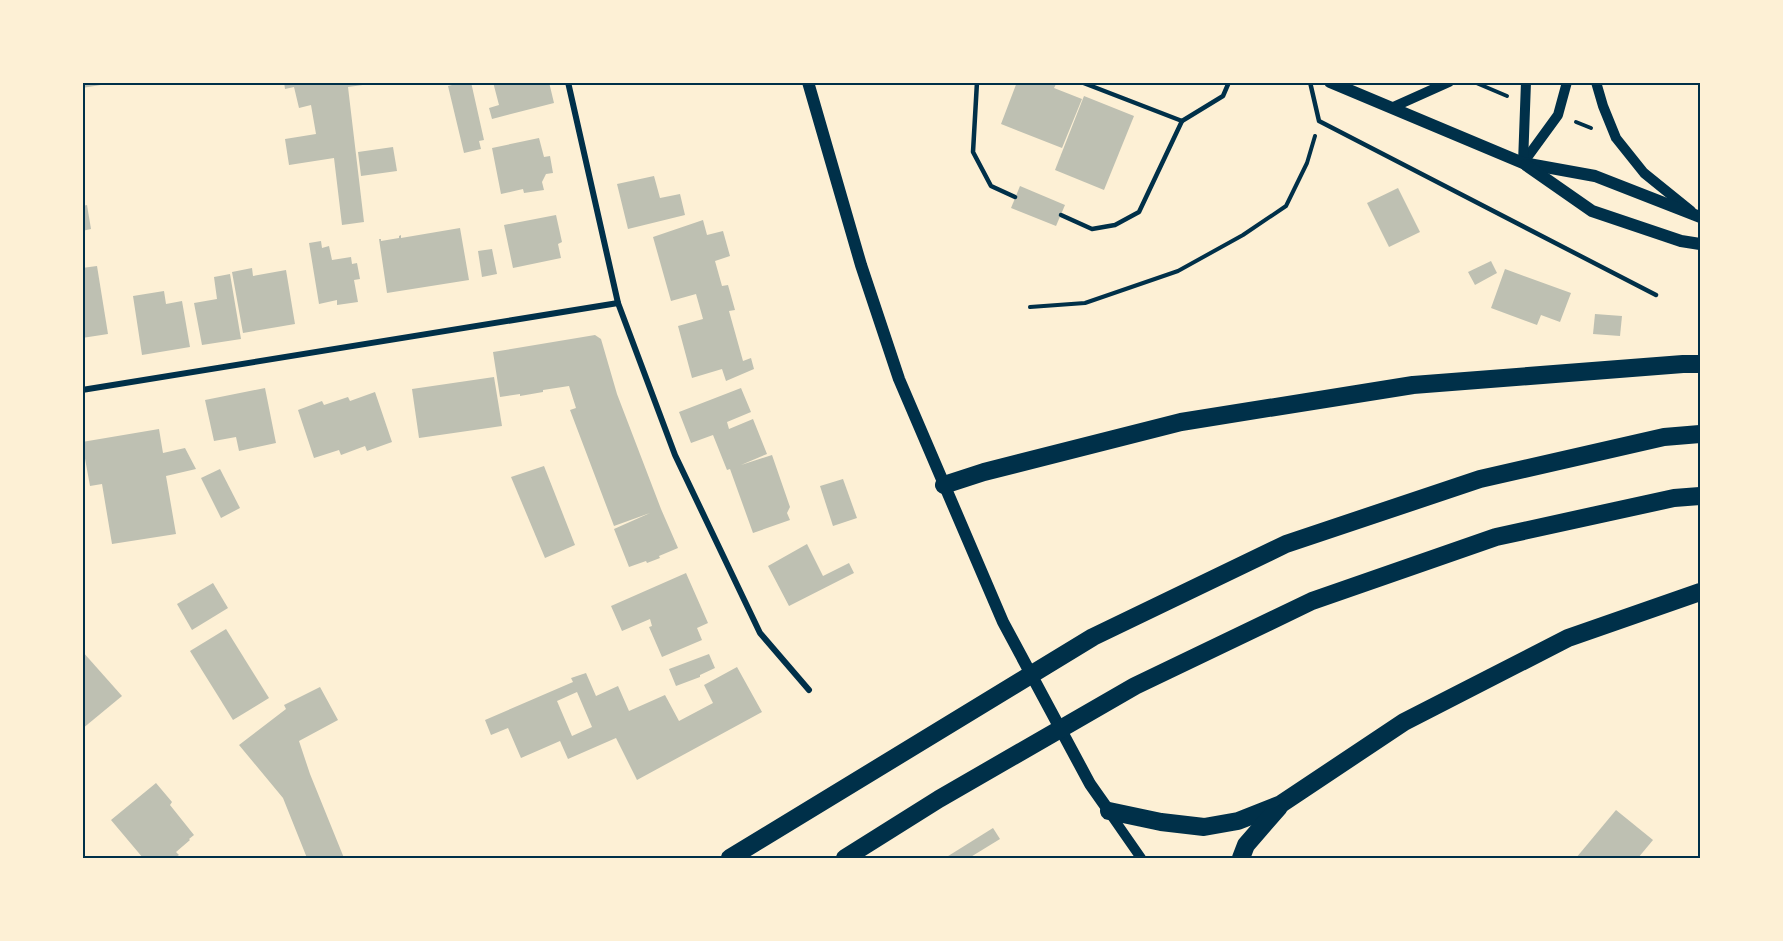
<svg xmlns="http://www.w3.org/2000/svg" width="1783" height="941" font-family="Ubuntu,sans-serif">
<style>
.building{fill:#bec0b2;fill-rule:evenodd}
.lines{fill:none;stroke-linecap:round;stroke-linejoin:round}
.path{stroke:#003049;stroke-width:4}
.service{stroke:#003049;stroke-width:4.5}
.minor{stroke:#003049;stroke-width:6}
.tertiary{stroke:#003049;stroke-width:10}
.secondary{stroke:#003049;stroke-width:12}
.motorway{stroke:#003049;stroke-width:18}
.neatline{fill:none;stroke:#003049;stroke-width:2}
</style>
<rect width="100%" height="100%" fill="#fdf0d5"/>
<!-- building -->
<g class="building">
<path d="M82,82H107V84L82,88Z"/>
<path d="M284,82H306V85L318,82H370V84L348,87L364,222L342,225L334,158L289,165L285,139L316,134L311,105L299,108L294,87L285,89Z"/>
<path d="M464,82H471L484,140L479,141L481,149L464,153L448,86Z"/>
<path d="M493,82H549L554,103L492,119L489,108L499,105Z"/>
<path d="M1017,82H1057L1054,88L1082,99L1062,148L1001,124Z"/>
<path d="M1084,96L1134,116L1104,190L1055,170Z"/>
<path d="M539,138L544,157L550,156L553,173L546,174L542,182L544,190L524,193L523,189L501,194L492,148Z"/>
<path d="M393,147L397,171L361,176L358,152Z"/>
<path d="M654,176L660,198L680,194L685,215L628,229L617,184Z"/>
<path d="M1020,186L1065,205L1056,226L1011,208Z"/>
<path d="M1398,188L1420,232L1389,247L1367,203Z"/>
<path d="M87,205L91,229L82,231V206Z"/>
<path d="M556,215L562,242L558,244L561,258L513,268L504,225Z"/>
<path d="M703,220L707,235L723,231L730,256L715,261L722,286L728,285L735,310L729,311L743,361L751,358L754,369L726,381L722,369L692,378L678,326L703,319L696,294L671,301L653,237Z"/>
<path d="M460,228L469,280L387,293L379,239H381V241L399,238V236L401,235V238Z"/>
<path d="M321,241L322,248L329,246L332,260L351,257L352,264L357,263L360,279L354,280L358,302L337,305V300L319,304L309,243Z"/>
<path d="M492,249L497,274L482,277L478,251Z"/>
<path d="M1491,261L1497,273L1475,285L1468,272Z"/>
<path d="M97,266L108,334L82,338V268Z"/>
<path d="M252,268L253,276L286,270L295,324L243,333L232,272Z"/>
<path d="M1505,269L1571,293L1560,322L1541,315L1537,325L1491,308Z"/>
<path d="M230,274L241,339L202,345L194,303L217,299L214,277Z"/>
<path d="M164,291L166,304L182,301L190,347L142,355L133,296Z"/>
<path d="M1595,314L1622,316L1620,336L1593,334Z"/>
<path d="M595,335L601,339L617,394L661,509L678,548L659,556L660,558L647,563L646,561L629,567L614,529L650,513L614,526L570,410L576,408L569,386L543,390V392L520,396V394L500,397L493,352Z"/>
<path d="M494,377L502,426L419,438L412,389Z"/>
<path d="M265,388L276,443L239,451L236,437L214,441L205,400Z"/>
<path d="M741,388L751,412L727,422L729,429L753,419L767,454L741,465L772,455L790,507L787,513L790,520L753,533L730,469L727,470L713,435L691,443L679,412Z"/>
<path d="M375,392L392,442L367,451L365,446L341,455L339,450L314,458L298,410L322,401L324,405L348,397L350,401Z"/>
<path d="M159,429L163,453L185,448L196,469L166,476L176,534L112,544L102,484L90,486L82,442Z"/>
<path d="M544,466L575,545L545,558L511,477Z"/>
<path d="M220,469L240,508L221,518L201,478Z"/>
<path d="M843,479L857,518L833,526L820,486Z"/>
<path d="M807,544L823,576L849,563L854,573L789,606L768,566Z"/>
<path d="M686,573L708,623L697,628L702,640L662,657L649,627L652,626L650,619L622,631L611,606Z"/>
<path d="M213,583L228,608L192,630L177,604Z"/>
<path d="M226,629L269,698L233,720L190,651Z"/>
<path d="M82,651L122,696L82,729Z"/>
<path d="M709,654L715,668L700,675V677L676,686L669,669Z"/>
<path d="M737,667L762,712L637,780L616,738L568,759L560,741L521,758L508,728L491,735L485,720L573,682L571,678L586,673L596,696L618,686L629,711L665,695L679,721L713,703L704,685ZM577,692L592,727L572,736L557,701Z"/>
<path d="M320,687L338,720L299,741L310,774L344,858H307L283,798L239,745L286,709L284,705Z"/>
<path d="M156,783L172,802L170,805L194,835L189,839L190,840L176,852L179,855L174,858H143L111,820Z"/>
<path d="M1616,810L1653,840L1638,858H1576Z"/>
<path d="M993,828L1000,839L969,858H945Z"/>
</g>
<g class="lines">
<!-- path -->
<g class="path">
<path d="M1474,82L1507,96"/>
<path d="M1576,122L1591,128"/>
<path d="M1030,307L1085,303L1178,271L1243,235L1286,206L1307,163L1315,136"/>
</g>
<!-- service -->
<g class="service">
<path d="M977,82L973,152L991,186L1015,197"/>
<path d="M1081,82L1182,121L1223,96L1229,82"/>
<path d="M1310,82L1319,121L1656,295"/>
<path d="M1061,215L1092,229L1115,225L1139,212L1182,121"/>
</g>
<!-- minor -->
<g class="minor">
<path d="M568,82L618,303L675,455L760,633L809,690"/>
<path d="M82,390L618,303"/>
</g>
<!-- tertiary -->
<g class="tertiary">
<path d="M1596,82L1603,106L1616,138L1644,173L1691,211"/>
<path d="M1391,108L1449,82"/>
<path d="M1523,163L1558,115L1567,82"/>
<path d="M1523,163L1526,82"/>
<path d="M1109,812L1141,858"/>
</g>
<!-- secondary -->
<g class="secondary">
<path d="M808,82L861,265L899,379L1003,622L1090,784L1109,811"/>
<path d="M1330,82L1523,163L1595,176L1700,217"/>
<path d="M1526,165L1592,211L1681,241L1700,244"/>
</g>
<!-- motorway -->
<g class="motorway">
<path d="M944,485L984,472L1181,422L1413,385L1683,364H1700"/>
<path d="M1109,811L1161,822L1204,827L1238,821L1281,804L1404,722L1568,638L1700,592"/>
<path d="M730,858L1093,637L1286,544L1480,479L1664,437L1700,434"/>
<path d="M845,858L939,799L1135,686L1312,601L1496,537L1674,498L1700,496"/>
<path d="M1241,858L1246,845L1279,807"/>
</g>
</g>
<!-- border -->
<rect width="1783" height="941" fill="none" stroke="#fdf0d5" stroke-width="168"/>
<rect x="84" y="84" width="1615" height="773" class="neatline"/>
</svg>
